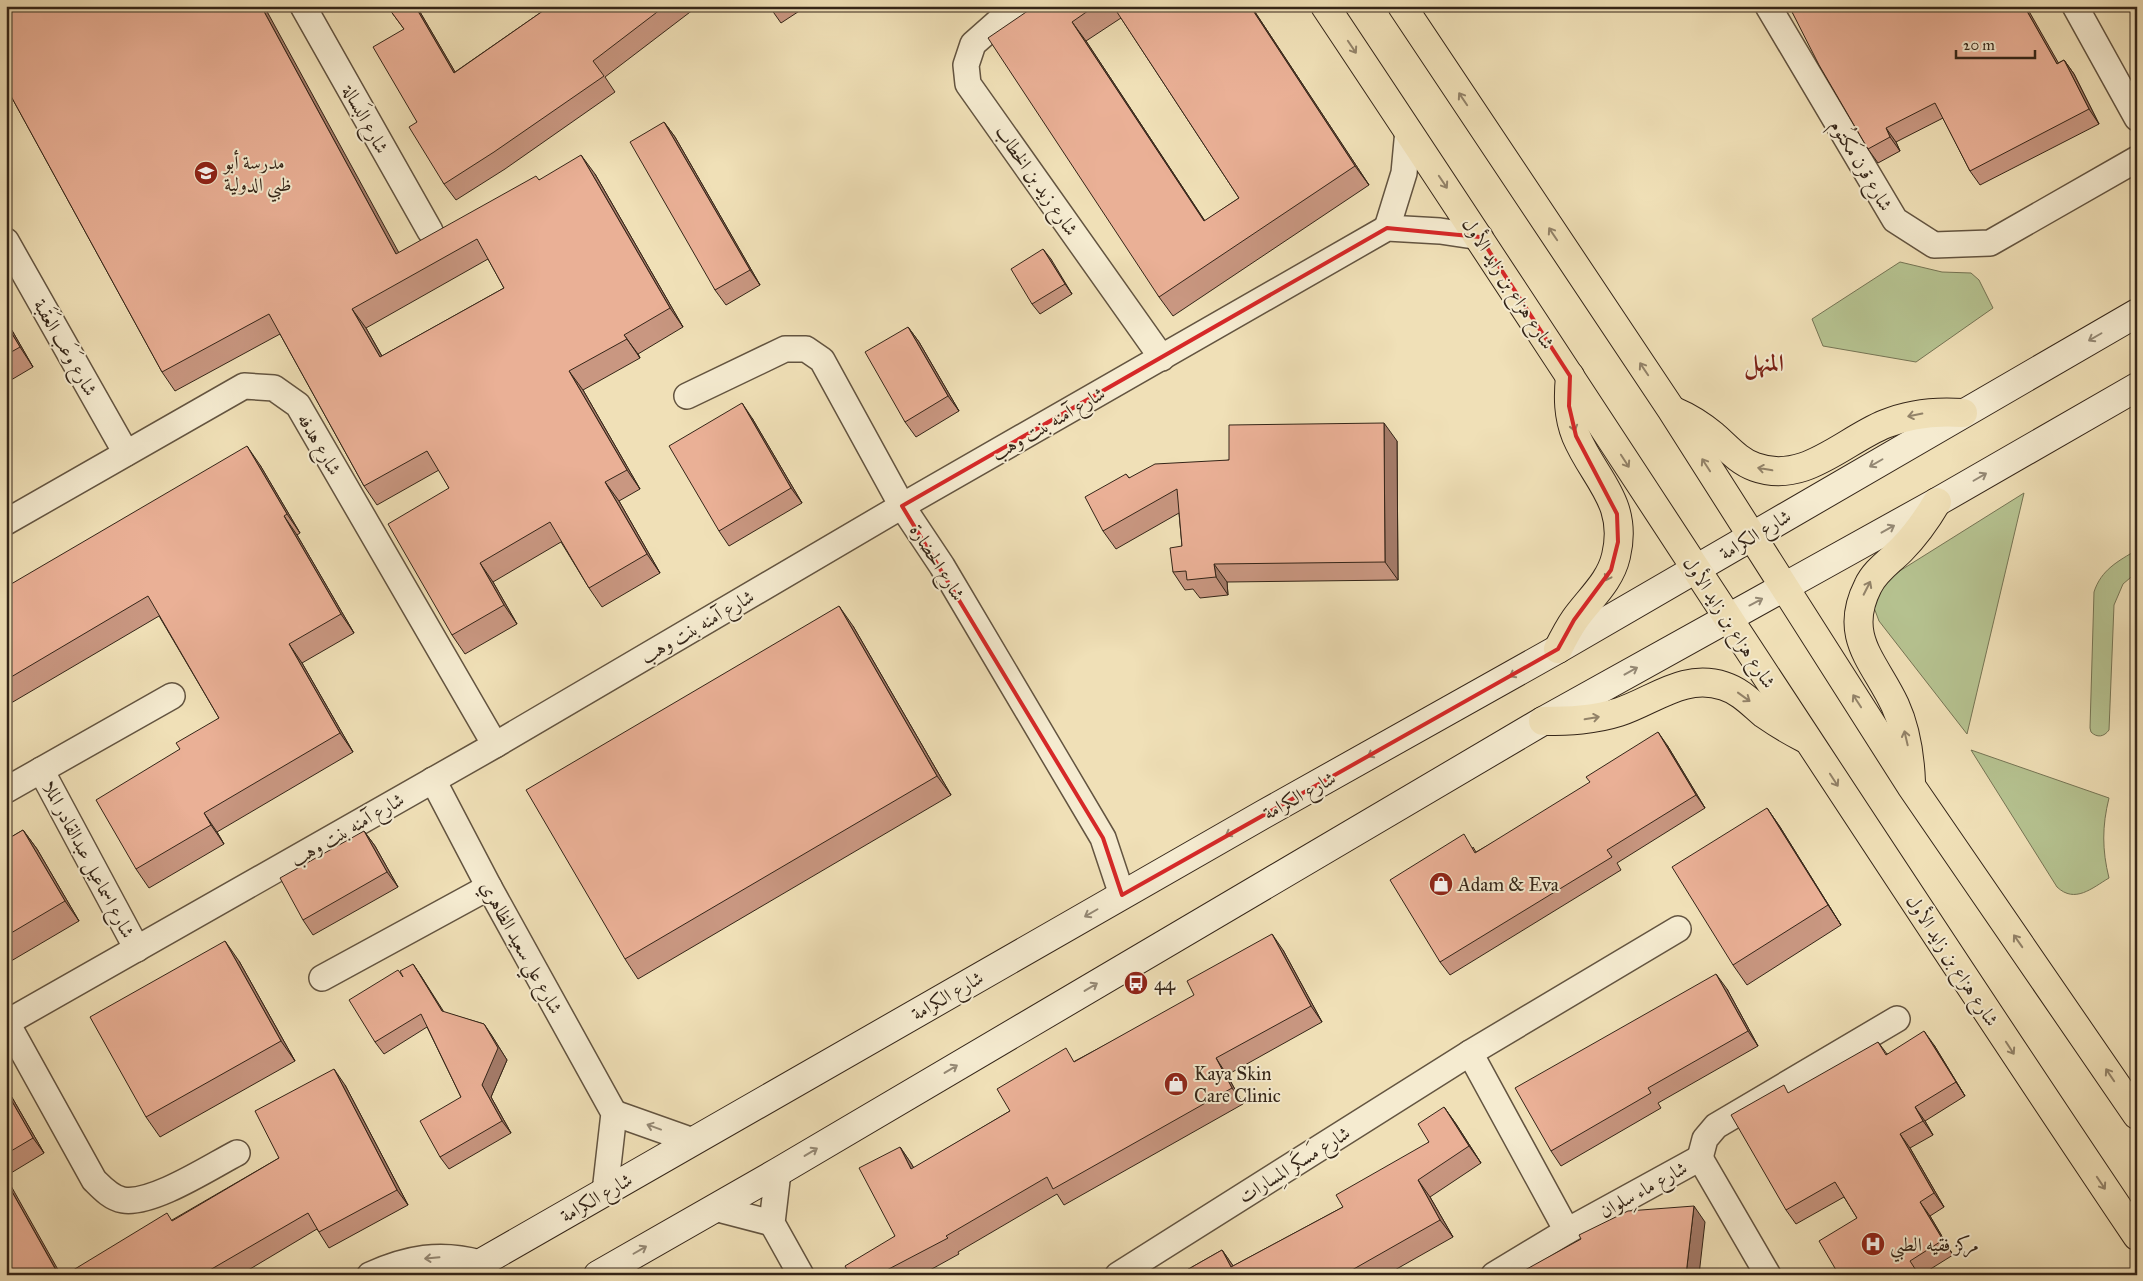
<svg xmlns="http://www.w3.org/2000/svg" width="2143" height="1281" font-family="'IM FELL Great Primer',Amiri,serif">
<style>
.green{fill:#b6c391;stroke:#757454}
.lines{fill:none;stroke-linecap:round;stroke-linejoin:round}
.street-casing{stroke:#635440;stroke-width:28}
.secondary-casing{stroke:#342518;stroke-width:30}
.primary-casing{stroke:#342518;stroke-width:30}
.street{stroke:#f5ebd0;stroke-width:25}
.secondary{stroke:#f5ebd0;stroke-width:28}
.primary{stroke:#f0e0b7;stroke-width:28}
.wall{fill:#c99781;stroke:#342518;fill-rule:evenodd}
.shaded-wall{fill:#a47b69;stroke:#342518}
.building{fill:#eab096;stroke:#342518;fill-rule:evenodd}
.oneway{stroke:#928268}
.oneway2{stroke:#948874}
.marked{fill:none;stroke:#d62828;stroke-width:4;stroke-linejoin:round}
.labels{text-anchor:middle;stroke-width:4;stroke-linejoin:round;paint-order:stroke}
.street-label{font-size:19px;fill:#342518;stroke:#f5ebd0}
.poi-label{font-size:19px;fill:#342518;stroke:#f5ebd0;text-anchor:start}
.district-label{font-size:24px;font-weight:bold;fill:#7a1f14;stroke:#f5ebd0}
</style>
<rect width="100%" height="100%" fill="#f0e0b7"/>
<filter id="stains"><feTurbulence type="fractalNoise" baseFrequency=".004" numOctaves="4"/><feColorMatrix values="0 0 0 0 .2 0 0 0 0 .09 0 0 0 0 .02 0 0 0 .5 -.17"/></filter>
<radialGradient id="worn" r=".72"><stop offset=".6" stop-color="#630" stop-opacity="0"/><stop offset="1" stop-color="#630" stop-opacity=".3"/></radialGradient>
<!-- green -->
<g class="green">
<path d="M1900,262L1942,272L1971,273L1979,280L1993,308L1916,362L1823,346L1812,319Z"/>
<path d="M2024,493L1967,734L1879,621L1873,605L1882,582Z"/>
<path d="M2137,550V572L2123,584L2114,605L2109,730C2104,737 2097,738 2091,732L2090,728L2094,592C2101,570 2118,561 2137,550Z"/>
<path d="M1971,750L2109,798C2102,826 2102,850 2109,878C2092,888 2075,904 2057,887Z"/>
</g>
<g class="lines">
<!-- street casing -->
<g class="street-casing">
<g id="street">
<path d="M303,6L430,231"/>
<path d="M1016,6L973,44L966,65L968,84L1162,358"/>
<path d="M1768,6L1895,220L1934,245L1990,243L2137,159"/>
<path d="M2075,6L2137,118"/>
<path d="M1387,228L1404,173L1408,130"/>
<path d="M6,241L126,453"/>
<path d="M687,396L785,349H806L822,360L902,506L942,566L1103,838L1122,895"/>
<path d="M6,522L244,386L274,388L298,405L495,745"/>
<path d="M41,770L137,949"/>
<path d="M433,780L489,887L614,1113L605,1192"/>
<path d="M6,790L172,696"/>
<path d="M322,978L489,887"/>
<path d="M6,1023L495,745L902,506L1387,228L1440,231L1480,237"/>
<path d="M7,1023L94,1180C102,1188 111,1198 123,1200C152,1205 210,1167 237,1153"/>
<path d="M1470,1053L1567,1231"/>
<path d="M614,1113L693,1141"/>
<path d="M1700,1158L1705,1139L1716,1126L1897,1019"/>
<path d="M1700,1158L1768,1275"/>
<path d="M778,1172L772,1223L801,1275"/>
<path d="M714,1208L772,1223"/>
<path d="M370,1275C408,1258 440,1252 480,1263"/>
<path d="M1118,1275L1470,1053L1678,929"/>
<path d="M1494,1275L1567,1231L1700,1158"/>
</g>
</g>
<!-- secondary casing -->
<g class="secondary-casing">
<g id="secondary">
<path d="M460,1275L1264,814L1558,649L2137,313"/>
<path d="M598,1275L778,1172L1543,721L1937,502L2137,387"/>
</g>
</g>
<!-- primary casing -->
<g class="primary-casing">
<g id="primary">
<path d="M1325,6C1598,415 1863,829 2137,1236"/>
<path d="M1402,6L1671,409L1911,786L2137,1115"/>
<path d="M1674,411C1688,417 1701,425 1713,435C1727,447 1738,461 1755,467C1804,485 1843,441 1885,424C1911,413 1936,411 1963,413"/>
<path d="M1558,649C1563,639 1568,629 1575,619C1590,598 1610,582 1616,556C1629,502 1594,479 1576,436C1568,416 1568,397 1570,376"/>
<path d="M1543,721C1569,721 1594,720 1619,712C1655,700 1684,673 1724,686C1740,691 1751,703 1764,714C1777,723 1790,731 1804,738"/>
<path d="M1911,782C1910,756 1906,729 1895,705C1875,662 1842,637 1868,586C1875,571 1889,562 1901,550C1915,536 1927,519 1937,502"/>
</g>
</g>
<!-- street -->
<use href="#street" class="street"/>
<!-- secondary -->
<use href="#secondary" class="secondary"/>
<!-- primary -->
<use href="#primary" class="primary"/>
</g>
<!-- wall -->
<g class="wall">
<path d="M387,6H427L420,12L455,72L550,6H698L605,77L615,92L505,169L456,200L444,184L417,122L404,29Z"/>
<path d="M769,6H807L781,23Z"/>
<path d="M1035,6H1251L1369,185L1173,316L1159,297ZM1121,18L1239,198L1205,221L1086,41Z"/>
<path d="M1789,6L2058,63L2064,60L2074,74L2099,124L1980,185L1970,171L1943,118L1896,142L1900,151L1878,163L1868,149Z"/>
<path d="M6,87L399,253L539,180L595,174L683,327L638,354L640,358L583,390L640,489L619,501L660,573L602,607L589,588L561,542L493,582L517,624L465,654L452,635L449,488L439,470L377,505L364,486L280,334L175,391L162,372ZM488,259L504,288L382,356L366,328Z"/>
<path d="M664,122L675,137L760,285L726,305L715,290Z"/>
<path d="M1043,249L1072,294L1040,314L1032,304Z"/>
<path d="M6,320L33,367L6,383Z"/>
<path d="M908,327L919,342L959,411L916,437L905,422Z"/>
<path d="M752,418L802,503L729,546L719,531Z"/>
<path d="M1397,441L1398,580L1227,582L1228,595L1200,598L1193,589L1185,590L1173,572L1182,546L1179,513L1116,549L1103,531L1126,474L1129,478L1229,460Z"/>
<path d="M260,465L300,533L297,535L354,633L302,663L353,752L217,832L224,844L149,888L136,869L180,749L219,718L159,616L6,706V587Z"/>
<path d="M853,626L951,795L638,979L625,959Z"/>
<path d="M1667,745L1705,808L1617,863L1621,870L1450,975L1440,962L1473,847L1476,852Z"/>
<path d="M1767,808L1780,827L1841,925L1747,985L1733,965Z"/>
<path d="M23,830L37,849L79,921L6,964V840Z"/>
<path d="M364,831L375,846L398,887L313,935L303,920Z"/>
<path d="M1283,950L1322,1022L1227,1075L1243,1104L1064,1205L1057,1194L958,1252L959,1254L921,1275H850L895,1236L900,1147L914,1168L1010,1111L1075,1061Z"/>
<path d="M239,961L295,1061L160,1137L146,1117Z"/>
<path d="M413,964L421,976L443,1012L484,1024L492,1036L507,1060L491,1097L511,1133L449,1169L440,1157L461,1097L427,1027L384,1054L375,1042L402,975Z"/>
<path d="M1727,989L1758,1046L1658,1103L1661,1108L1561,1166L1551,1151Z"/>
<path d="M1878,1042L1887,1054L1934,1045L1965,1096L1925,1121L1933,1135L1910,1148L1944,1207L1930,1216L1953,1255L1921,1275H1839L1857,1218L1844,1197L1796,1224L1786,1210Z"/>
<path d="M345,1085L408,1205L329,1248L317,1229L240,1275H65L172,1220L279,1158Z"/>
<path d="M6,1087L44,1153L6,1176Z"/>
<path d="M1444,1107L1456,1124L1481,1163L1430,1197L1453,1237L1386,1275H1178L1222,1250L1233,1266L1343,1207L1429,1142Z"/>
</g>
<!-- shaded-wall -->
<g class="shaded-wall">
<path d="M261,6H264L410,273L396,254Z"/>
<path d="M415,6H416L420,12L465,89L454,73Z"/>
<path d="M1250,6H1251L1369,185L1355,166Z"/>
<path d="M2024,6H2026L2067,78L2057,64Z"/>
<path d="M1072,22L1086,41L1218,241L1204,221Z"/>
<path d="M2064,60L2074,74L2099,124L2089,109Z"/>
<path d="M664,122L675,137L760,285L750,270Z"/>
<path d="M1886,128L1896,142L1900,151L1890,137Z"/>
<path d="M581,155L595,174L683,327L670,308Z"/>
<path d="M1043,249L1051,259L1072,294L1065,284Z"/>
<path d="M352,309L366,328L393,376L380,357Z"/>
<path d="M6,320L33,367L20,347L6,324Z"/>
<path d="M908,327L919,342L959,411L948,396Z"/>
<path d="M624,335L638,354L640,358L627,339Z"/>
<path d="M569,371L583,390L640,489L627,470Z"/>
<path d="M742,403L752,418L802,503L791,488Z"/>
<path d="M1384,423L1397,441L1398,580L1385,562Z"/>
<path d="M247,446L260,465L300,533L287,514Z"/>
<path d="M605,482L619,501L660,573L647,554Z"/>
<path d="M284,516L297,535L354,633L341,614Z"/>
<path d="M480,563L493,582L517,624L504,605Z"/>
<path d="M1214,564L1227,582L1228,595L1216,577Z"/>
<path d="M839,606L853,626L951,795L937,776Z"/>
<path d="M289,644L302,663L353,752L340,733Z"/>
<path d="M1658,732L1667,745L1705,808L1696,795Z"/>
<path d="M1767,808L1780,827L1841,925L1828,905Z"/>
<path d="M204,813L217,832L224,844L211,825Z"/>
<path d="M23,830L37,849L79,921L65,901Z"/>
<path d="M364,831L375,846L398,887L387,872Z"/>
<path d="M1272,934L1283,950L1322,1022L1311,1006Z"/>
<path d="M225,941L239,961L295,1061L281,1041Z"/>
<path d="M413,964L421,976L451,1023L442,1011Z"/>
<path d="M1716,974L1727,989L1758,1046L1748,1031Z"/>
<path d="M484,1024L492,1036L507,1060L491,1097L511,1133L502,1121L482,1085Z"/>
<path d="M1924,1031L1934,1045L1965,1096L1956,1082Z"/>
<path d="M1216,1058L1227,1075L1243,1104L1232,1088Z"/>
<path d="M334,1069L345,1085L408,1205L397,1190Z"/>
<path d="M6,1087L44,1153L33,1138L6,1091Z"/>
<path d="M1444,1107L1456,1124L1481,1163L1469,1146Z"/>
<path d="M1915,1107L1925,1121L1933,1135L1923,1121Z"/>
<path d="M1900,1134L1910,1148L1944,1207L1934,1193Z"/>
<path d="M900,1147L911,1163L923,1185L911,1169Z"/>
<path d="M6,1177L61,1275H59L6,1181Z"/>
<path d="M1418,1180L1430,1197L1453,1237L1440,1220Z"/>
<path d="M1920,1202L1930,1216L1953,1255L1943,1240Z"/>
<path d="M1694,1206L1705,1222L1699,1275H1686Z"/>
<path d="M1222,1250L1234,1267H1231Z"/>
</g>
<!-- building -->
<g class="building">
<path d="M16,6H261L396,254L536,176L539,180L581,155L670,308L624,335L627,339L569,371L627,470L605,482L647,554L589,588L550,522L480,563L504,605L452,635L388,524L449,488L427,451L364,486L269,314L162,372L6,87V11ZM477,239L504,288L380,357L352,309Z"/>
<path d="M387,6H415L454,73L550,6H665L593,61L604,76L494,152L444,184L409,127L417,122L373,47L404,29Z"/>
<path d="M1035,6H1095L1072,22L1204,221L1239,198L1113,6H1250L1355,166L1159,297L988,38Z"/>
<path d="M1789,6H2024L2057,64L2064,60L2089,109L1970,171L1935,103L1886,128L1890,137L1868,149L1819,65Z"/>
<path d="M664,122L750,270L715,290L630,142Z"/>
<path d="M1043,249L1065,284L1032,304L1011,269Z"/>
<path d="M6,324L20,347L6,355Z"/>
<path d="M908,327L948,396L905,422L865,352Z"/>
<path d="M742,403L791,488L719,531L669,446Z"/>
<path d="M1384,423L1385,562L1214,564L1216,577L1187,580L1186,571L1173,572L1170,548L1182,546L1177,489L1103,531L1085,497L1126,474L1129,478L1155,464L1229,460V425Z"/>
<path d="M247,446L287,514L284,516L341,614L289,644L340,733L204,813L211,825L136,869L96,800L180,749L176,743L219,718L148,596L6,680V587Z"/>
<path d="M839,606L937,776L625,959L526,790Z"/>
<path d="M1658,732L1696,795L1607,850L1612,857L1440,962L1390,880L1464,834L1475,853L1590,782L1586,777Z"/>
<path d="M1767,808L1828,905L1733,965L1672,867Z"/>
<path d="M23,830L65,901L6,936V840Z"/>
<path d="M364,831L387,872L303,920L280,878Z"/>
<path d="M1272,934L1311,1006L1216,1058L1232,1088L1053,1189L1047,1177L946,1236L948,1238L885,1271L887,1275H850L845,1266L895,1236L859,1168L900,1147L911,1169L1010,1111L997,1089L1066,1048L1074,1062L1194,995L1187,981Z"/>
<path d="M225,941L281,1041L146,1117L90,1017Z"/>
<path d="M413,964L442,1011L484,1024L498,1048L482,1085L502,1121L440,1157L420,1121L461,1097L421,1014L375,1042L349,1000L398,970L403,977L400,971Z"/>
<path d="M1716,974L1748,1031L1648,1088L1651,1093L1551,1151L1515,1088Z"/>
<path d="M1924,1031L1956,1082L1915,1107L1923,1121L1900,1134L1934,1193L1920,1202L1943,1240L1910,1261L1919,1275H1839L1819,1241L1857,1218L1835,1182L1786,1210L1731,1115L1784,1085L1788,1093L1878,1042L1886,1055Z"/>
<path d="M334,1069L397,1190L319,1232L308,1213L203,1274L204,1275H65L167,1213L172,1221L279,1158L255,1111Z"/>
<path d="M6,1091L33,1138L6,1154Z"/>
<path d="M1444,1107L1469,1146L1418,1180L1440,1220L1352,1270L1355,1275H1178L1222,1250L1231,1267L1343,1207L1336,1195L1429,1142L1418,1124Z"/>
<path d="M6,1181L57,1272L61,1270L63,1275H6Z"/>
<path d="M1694,1206L1686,1275H1516L1581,1239L1579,1235L1628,1211Z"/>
</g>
<!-- one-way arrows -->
<defs><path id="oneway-shaft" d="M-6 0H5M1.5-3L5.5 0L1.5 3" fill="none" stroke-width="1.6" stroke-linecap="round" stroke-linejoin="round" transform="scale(1.25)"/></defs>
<g class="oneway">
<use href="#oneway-shaft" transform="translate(1352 47) rotate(56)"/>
<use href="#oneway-shaft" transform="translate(1463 99) rotate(-124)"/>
<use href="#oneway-shaft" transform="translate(1443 182) rotate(56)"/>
<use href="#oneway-shaft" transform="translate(1553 234) rotate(-124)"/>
<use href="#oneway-shaft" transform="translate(1644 369) rotate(-124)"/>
<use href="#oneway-shaft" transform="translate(1915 415) rotate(169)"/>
<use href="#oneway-shaft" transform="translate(1573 424) rotate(74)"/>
<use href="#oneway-shaft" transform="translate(1625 461) rotate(57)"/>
<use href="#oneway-shaft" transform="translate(1706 465) rotate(-123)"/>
<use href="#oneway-shaft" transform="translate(1765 469) rotate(-170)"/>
<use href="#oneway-shaft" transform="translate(1609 574) rotate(116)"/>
<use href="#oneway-shaft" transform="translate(1867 588) rotate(-63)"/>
<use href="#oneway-shaft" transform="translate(1744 697) rotate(36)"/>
<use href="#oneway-shaft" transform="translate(1857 701) rotate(-123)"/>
<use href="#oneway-shaft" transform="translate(1592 718) rotate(-10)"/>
<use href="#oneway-shaft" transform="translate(1906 738) rotate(-103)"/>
<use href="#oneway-shaft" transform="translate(1834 780) rotate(57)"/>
<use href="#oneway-shaft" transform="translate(2018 941) rotate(-125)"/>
<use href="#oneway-shaft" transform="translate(2010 1048) rotate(57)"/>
<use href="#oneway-shaft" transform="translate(2110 1075) rotate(-124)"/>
<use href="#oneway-shaft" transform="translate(2101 1183) rotate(56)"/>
</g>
<g class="oneway2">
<use href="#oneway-shaft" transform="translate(2095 337) rotate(150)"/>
<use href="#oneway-shaft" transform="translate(1876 463) rotate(150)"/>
<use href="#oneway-shaft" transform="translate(1980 477) rotate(-30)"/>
<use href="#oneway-shaft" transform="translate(1888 529) rotate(-29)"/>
<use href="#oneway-shaft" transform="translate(1756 602) rotate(-28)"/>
<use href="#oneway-shaft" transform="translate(1631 671) rotate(-29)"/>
<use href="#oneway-shaft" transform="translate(1516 673) rotate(151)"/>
<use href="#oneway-shaft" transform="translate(1374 753) rotate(151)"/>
<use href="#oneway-shaft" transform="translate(1232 832) rotate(150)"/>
<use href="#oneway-shaft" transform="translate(1091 913) rotate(150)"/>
<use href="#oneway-shaft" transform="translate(1091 987) rotate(-31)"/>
<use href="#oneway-shaft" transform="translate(951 1069) rotate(-31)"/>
<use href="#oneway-shaft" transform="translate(654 1127) rotate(-160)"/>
<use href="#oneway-shaft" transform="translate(811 1152) rotate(-31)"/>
<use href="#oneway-shaft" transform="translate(640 1250) rotate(-30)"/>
<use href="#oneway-shaft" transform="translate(432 1258) rotate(175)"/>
</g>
<!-- marked area -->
<path class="marked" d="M1387,228L1480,237L1570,376L1569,406L1576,436L1617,514L1618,542L1611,570L1574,620L1558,649L1122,895L1103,838L902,506Z"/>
<!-- icons -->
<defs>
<g id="school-disc" transform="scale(1.25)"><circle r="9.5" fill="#8f2418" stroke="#f5ebd0"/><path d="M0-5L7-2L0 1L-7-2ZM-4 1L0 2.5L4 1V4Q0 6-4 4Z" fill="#fff"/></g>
<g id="shop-disc" transform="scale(1.25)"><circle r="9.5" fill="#8f2418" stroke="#f5ebd0"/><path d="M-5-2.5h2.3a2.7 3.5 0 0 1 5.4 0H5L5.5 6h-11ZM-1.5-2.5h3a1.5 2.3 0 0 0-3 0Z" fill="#fff"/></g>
<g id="bus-disc" transform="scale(1.25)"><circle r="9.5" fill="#8f2418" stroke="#f5ebd0"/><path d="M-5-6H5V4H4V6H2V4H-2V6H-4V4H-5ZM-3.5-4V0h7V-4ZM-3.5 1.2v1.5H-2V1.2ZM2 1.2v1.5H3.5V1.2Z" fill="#fff"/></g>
<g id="hospital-disc" transform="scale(1.25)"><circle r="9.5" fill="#8f2418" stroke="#f5ebd0"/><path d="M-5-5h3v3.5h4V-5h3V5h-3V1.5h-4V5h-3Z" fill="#fff"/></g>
</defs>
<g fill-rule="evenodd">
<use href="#school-disc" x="206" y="173"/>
<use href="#shop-disc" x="1441" y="884"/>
<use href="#bus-disc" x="1136" y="983"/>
<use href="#shop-disc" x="1176" y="1084"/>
<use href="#hospital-disc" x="1873" y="1244"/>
</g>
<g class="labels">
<!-- street labels -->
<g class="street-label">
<text transform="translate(366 119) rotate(61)" y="7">شارع البَسالة</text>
<text transform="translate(1862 165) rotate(59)" y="7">شارع قرن مَكتُوم</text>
<text transform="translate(1037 180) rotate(55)" y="7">شارع زيد بن الخطاب</text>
<text transform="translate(1509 283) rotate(57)" y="7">شارع هزاع بن زايد الأول</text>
<text transform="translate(66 347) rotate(60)" y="7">شارع وَعَب العَقَبة</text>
<text transform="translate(1048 423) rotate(-30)" y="7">شارع آمنه بنت وهب</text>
<text transform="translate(320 444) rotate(60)" y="7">شارع هدفه</text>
<text transform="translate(1755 534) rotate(-31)" y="7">شارع الكرامة</text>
<text transform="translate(938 562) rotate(58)" y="7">شارع الحضارة</text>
<text transform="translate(1730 622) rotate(57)" y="7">شارع هزاع بن زايد الأول</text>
<text transform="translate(697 626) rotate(-30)" y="7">شارع آمنه بنت وهب</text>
<text transform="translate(1299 795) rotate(-29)" y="7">شارع الكرامة</text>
<text transform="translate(347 829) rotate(-30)" y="7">شارع آمنه بنت وهب</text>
<text transform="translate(89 859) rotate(62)" y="7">شارع اسماعيل عبدالقادر الملا</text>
<text transform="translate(522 947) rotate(61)" y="7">شارع علي سعيد الظاهري</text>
<text transform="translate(1953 960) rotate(57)" y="7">شارع هزاع بن زايد الأول</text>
<text transform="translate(947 995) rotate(-30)" y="7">شارع الكرامة</text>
<text transform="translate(1294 1164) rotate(-32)" y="7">شارع مَسكَر المِسارات</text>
<text transform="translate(1643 1189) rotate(-29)" y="7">شارع ماء سِلوان</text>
<text transform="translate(596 1197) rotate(-30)" y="7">شارع الكرامة</text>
</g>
<!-- poi labels -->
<g class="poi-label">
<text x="224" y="169">مدرسة أبو<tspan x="224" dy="22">ظبي الدولية</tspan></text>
<text x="1458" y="891">Adam &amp; Eva</text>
<text x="1154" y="990">44</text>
<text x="1194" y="1080">Kaya Skin<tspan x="1194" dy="22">Care Clinic</tspan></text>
<text x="1890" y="1251">مركز فقيه الطبي</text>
</g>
<!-- district labels -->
<g class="district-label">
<text x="1764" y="371">المنهل</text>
</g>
</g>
<!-- margin -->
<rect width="2143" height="1281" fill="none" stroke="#f0e0b7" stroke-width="25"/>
<rect x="8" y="8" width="2128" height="1266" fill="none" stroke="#342518" stroke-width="2.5"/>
<rect x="12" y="12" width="2118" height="1256" fill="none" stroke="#342518"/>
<!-- scale -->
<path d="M1956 50v8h79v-8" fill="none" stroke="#342518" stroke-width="2.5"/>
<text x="1963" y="50" font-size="15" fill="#342518" stroke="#f5ebd0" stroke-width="4" paint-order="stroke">20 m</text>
<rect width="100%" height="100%" filter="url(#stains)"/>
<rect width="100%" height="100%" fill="url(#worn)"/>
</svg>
